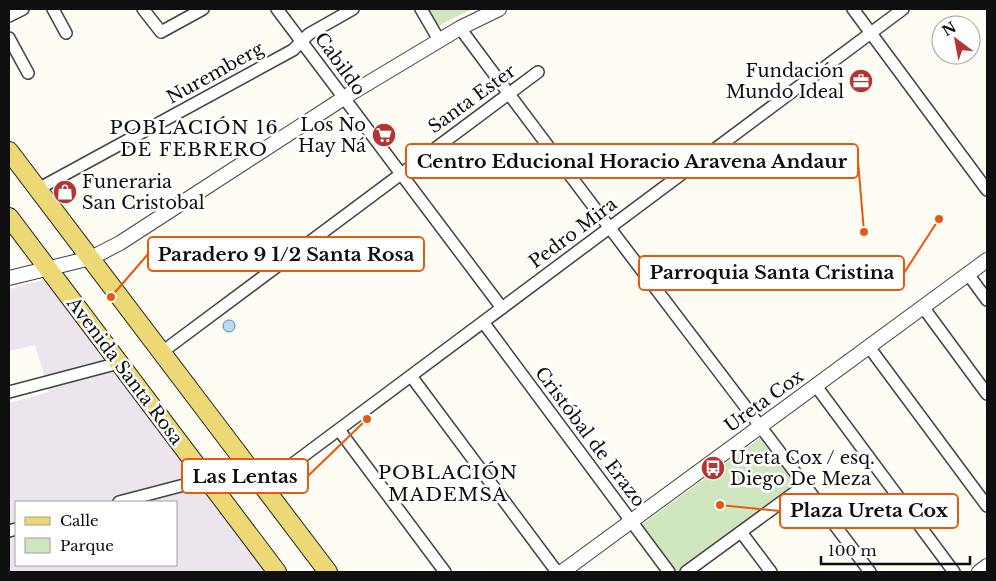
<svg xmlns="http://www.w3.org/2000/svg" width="996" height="581" font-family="'Libre Baskerville',serif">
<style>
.industrial{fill:#ede5ed;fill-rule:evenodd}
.green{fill:#d0e6bf}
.water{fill:#bcd9f1;stroke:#4989c2}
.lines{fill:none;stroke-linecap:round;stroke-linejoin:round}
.minor-casing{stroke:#424242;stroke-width:14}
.tertiary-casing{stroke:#424242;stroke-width:16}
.primary-casing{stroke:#202020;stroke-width:20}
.minor{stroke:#fff;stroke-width:11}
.tertiary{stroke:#fff;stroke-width:14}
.primary{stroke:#ecd874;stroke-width:18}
.labels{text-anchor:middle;stroke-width:5;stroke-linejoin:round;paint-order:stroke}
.street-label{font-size:18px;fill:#0f0f0f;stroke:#fff}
.poi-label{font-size:18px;fill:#0f0f0f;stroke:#fff;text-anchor:end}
.neighbourhood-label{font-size:19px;letter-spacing:1px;fill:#0f0f0f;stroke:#fff}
.leader{fill:none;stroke:#e8590c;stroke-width:2}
.callout-dot{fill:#e8590c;stroke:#fff;stroke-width:2}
.callout{fill:#fff;stroke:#e8590c;stroke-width:2}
.callout-label{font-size:19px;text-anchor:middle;font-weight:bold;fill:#0f0f0f}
</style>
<rect width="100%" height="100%" fill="#fefcf3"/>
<!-- industrial -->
<path class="industrial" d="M47,279L267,572H9V403L49,392L35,345L9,351V289ZM16,502H176V565H16Z"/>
<!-- green -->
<g class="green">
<path d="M428,9H472L438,26Z"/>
<path d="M760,438L798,486L680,572H676L641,525Z"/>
</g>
<!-- water -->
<circle class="water" cx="229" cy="326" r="6"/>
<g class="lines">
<!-- minor casing -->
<g class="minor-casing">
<g id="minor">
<path d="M53,9L66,33"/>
<path d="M143,9L161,32L203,9"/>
<path d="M277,9L502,308"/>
<path d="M421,9L439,40"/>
<path d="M853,9L987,190"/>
<path d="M9,16L23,9"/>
<path d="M460,28C595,211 734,390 870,572"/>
<path d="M9,38L28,73"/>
<path d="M38,189L293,50L309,34L353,9"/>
<path d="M968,274L987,300"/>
<path d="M923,307L987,394"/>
<path d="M483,322L669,572"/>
<path d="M869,347L987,506"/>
<path d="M162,352L538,72"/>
<path d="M411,376L557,572"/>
<path d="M816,386L954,572"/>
<path d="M9,392L119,363"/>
<path d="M339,430L445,572"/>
<path d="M263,486L903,9"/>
<path d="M119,502L207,479"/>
<path d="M9,531L16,529"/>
<path d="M741,532L771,572"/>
<path d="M686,572L805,485"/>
</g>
</g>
<!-- tertiary casing -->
<g class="tertiary-casing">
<g id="tertiary">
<path d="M9,278L91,258L120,243L350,94L460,28L499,9"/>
<path d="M562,572L987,260"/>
<path d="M979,572L987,566"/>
</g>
</g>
<!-- primary casing -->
<g class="primary-casing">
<g id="primary">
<path d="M9,151L328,572"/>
<path d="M9,217L277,572"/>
</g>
</g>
<!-- minor -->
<use href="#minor" class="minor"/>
<!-- tertiary -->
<use href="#tertiary" class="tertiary"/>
<!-- primary -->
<use href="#primary" class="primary"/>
</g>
<!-- icons -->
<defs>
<g id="office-disc" transform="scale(1.25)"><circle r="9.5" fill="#b43633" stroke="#fff"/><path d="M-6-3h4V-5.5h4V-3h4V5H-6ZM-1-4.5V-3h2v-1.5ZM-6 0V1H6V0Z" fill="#fff"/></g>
<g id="supermarket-disc" transform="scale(1.25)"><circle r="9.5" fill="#b43633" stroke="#fff"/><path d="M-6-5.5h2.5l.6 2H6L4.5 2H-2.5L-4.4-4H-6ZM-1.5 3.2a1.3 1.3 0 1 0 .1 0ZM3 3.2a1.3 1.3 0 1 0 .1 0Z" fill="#fff"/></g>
<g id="shop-disc" transform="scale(1.25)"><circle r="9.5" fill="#b43633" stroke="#fff"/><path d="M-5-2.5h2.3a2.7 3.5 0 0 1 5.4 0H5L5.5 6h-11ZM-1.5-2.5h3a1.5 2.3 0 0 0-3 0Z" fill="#fff"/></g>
<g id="bus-disc" transform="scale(1.25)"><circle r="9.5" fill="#b43633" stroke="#fff"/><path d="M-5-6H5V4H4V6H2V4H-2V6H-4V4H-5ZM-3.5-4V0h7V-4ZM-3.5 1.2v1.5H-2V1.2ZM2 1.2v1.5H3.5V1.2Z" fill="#fff"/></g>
</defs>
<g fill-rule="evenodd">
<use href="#office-disc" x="861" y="81"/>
<use href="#supermarket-disc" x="384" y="135"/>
<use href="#shop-disc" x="65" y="192"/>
<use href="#bus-disc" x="713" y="468"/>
</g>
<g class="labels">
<!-- street labels -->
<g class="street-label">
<text transform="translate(340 64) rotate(54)" y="6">Cabildo</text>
<text transform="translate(215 73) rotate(-29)" y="6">Nuremberg</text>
<text transform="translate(472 99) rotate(-36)" y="6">Santa Ester</text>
<text transform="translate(573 233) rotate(-37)" y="6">Pedro Mira</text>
<text transform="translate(125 371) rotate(53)" y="6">Avenida Santa Rosa</text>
<text transform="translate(764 401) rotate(-36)" y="6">Ureta Cox</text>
<text transform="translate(590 437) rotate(53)" y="6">Cristóbal de Erazo</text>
</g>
<!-- poi labels -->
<g class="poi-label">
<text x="844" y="77">Fundación<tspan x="844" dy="21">Mundo Ideal</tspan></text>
<text x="366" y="131">Los No<tspan x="366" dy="21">Hay Ná</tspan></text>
<text x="82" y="188" text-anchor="start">Funeraria<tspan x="82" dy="21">San Cristobal</tspan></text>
<text x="730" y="464" text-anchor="start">Ureta Cox / esq.<tspan x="730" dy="21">Diego De Meza</tspan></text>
</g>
<!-- neighbourhood labels -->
<g class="neighbourhood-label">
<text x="194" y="134">POBLACIÓN 16<tspan x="194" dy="22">DE FEBRERO</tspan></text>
<text x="448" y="479">POBLACIÓN<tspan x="448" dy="22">MADEMSA</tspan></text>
</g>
</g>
<!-- callouts -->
<path class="leader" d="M864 232L858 161M111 297L148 254M939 219L904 273M367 419L308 476M720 505L780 511"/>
<g class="callout-dot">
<circle cx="864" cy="232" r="5"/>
<circle cx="111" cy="297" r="5"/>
<circle cx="939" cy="219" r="5"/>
<circle cx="367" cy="419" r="5"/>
<circle cx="720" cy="505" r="5"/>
</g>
<g class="callout">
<rect x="406" y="144" width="452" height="34" rx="5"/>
<rect x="148" y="237" width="276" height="34" rx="5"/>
<rect x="639" y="256" width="265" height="34" rx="5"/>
<rect x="182" y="459" width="126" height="34" rx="5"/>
<rect x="780" y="494" width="178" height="34" rx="5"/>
</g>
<g class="callout-label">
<text x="632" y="168">Centro Educional Horacio Aravena Andaur</text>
<text x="286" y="261">Paradero 9 1/2 Santa Rosa</text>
<text x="772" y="279">Parroquia Santa Cristina</text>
<text x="245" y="483">Las Lentas</text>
<text x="869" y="517">Plaza Ureta Cox</text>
</g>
<!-- border -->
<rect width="996" height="581" fill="none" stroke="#0f0f0f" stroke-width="20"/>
<!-- legend -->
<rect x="15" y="501" width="162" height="65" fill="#ffffff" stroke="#9f9f9f"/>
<rect x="25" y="517" width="25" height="8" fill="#ecd874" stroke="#9f9f9f"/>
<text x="60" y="526" font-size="15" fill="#0f0f0f">Calle</text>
<rect x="25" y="538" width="25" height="15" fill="#d0e6bf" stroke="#9f9f9f"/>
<text x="60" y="551" font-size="15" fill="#0f0f0f">Parque</text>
<!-- north arrow -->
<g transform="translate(956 40) rotate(328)"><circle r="24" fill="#ffffff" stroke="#9f9f9f"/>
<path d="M0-4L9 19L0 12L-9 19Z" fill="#b43633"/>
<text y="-8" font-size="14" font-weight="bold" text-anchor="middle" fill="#0f0f0f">N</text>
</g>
<!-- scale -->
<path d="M821 556v8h149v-8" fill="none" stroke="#0f0f0f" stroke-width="2.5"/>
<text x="828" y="556" font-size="15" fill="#0f0f0f" stroke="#ffffff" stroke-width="4" paint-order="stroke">100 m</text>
</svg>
